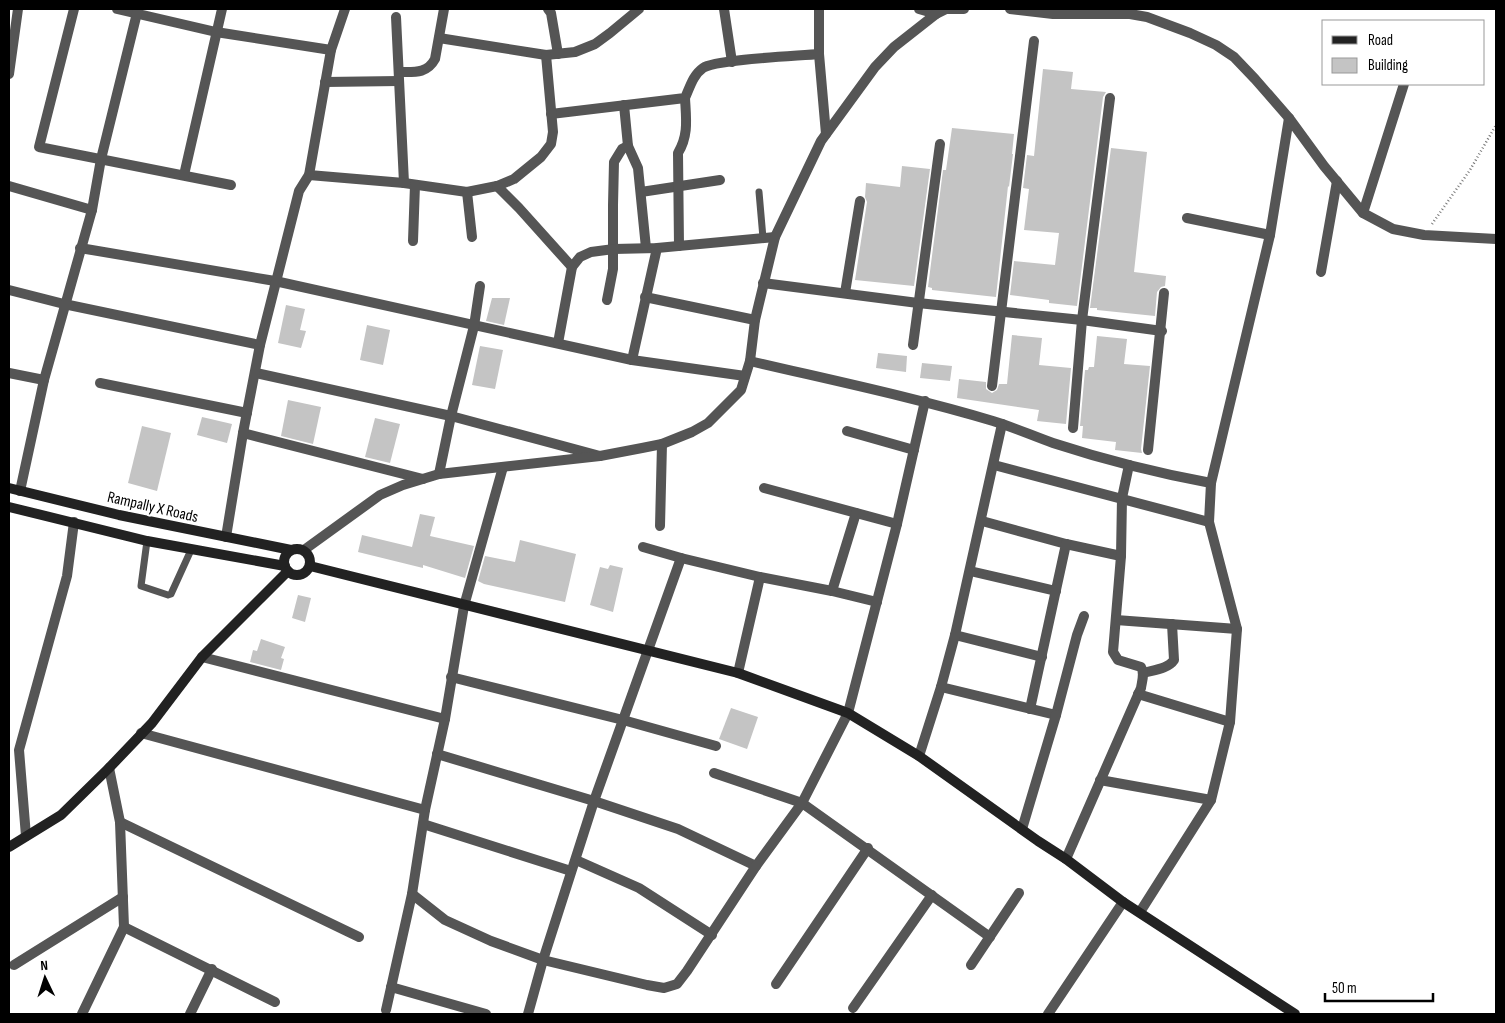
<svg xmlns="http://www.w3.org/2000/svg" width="1505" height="1023" font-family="'Sofia Sans Condensed',sans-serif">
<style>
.building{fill:#c4c4c4}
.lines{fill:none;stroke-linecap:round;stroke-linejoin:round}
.path{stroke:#777;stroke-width:2.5;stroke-dasharray:1 2.5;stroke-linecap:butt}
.service{stroke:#555;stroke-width:7}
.minor{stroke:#555;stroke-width:10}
.tertiary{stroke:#555;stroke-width:10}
.secondary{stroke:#222;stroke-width:10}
.labels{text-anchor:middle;stroke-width:4;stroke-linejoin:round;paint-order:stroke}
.street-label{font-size:16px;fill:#000;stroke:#fff}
</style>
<rect width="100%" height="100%" fill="#fff"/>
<!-- building -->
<g class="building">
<path d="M1043,69L1073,72L1071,89L1106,92L1103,97L1077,306L1049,303V300L1010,295L1014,261L1055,265L1059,233L1024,230L1029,189L1023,188L1027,155L1034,156Z"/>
<path d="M952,128L1014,134L1012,154H1013L1009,187L1008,186L996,297L932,290V288L928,287L943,170H946Z"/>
<path d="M1111,148L1147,152L1134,272L1166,276L1165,286L1161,287L1157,292L1155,316L1097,310V308H1090Z"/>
<path d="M902,166L930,169L914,286L855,280L867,202L865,197L866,183L900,187Z"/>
<path d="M492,298H510L504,325L486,321Z"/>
<path d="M286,305L305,309L300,330L306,331L301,348L278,343Z"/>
<path d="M367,325L390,330L383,365L360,360Z"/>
<path d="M1012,335L1042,338L1039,365L1071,368L1066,424L1037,421L1039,410L957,398L959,379L986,382V389L992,393L997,390L999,384H1007Z"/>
<path d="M1097,336L1127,339L1124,364L1150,366L1141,449L1142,453L1115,450L1116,442L1082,438L1083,426H1080L1085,370H1088L1089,367H1094Z"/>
<path d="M480,346L503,350L495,389L472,385Z"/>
<path d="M878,353L907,356L906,372L876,368Z"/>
<path d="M922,363L952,366L950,381L920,378Z"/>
<path d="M288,400L321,407L313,444L281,436Z"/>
<path d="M202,417L232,424L227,443L197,435Z"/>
<path d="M375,418L400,424L390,463L365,457Z"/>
<path d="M142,426L171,433L157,491L128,483Z"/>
<path d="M420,514L435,517L430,536L474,546L465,578L423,565V568L358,552L362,535L412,547Z"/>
<path d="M520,540L576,554L565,602L484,584L478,581L485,556L515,562Z"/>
<path d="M610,565L623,568L613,612L590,605L600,567L608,569Z"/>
<path d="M298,595L311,598L305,622L292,618Z"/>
<path d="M261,639L285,647L281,658L284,659L281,670L250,662L253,650L257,651Z"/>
<path d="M731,708L758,717L747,749L719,739Z"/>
</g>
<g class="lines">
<!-- path -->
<path class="path" d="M1432,224L1470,170L1496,125"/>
<!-- service -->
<g class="service">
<path d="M759,192L763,238"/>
<path d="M147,541L141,586L168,595L171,594L191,550"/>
</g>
<!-- minor -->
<g class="minor">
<path d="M74,9L39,147L231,185"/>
<path d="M117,9L216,32L331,50"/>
<path d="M548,9L551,13L558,54"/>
<path d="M724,9L732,62"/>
<path d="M819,9V54L826,134"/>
<path d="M919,9L936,14"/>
<path d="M396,17L404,183"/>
<path d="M439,38L546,55L575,52L595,44L610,33L639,9"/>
<path d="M399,72C414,72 427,74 435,59L444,9"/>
<path d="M9,74L18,9"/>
<path d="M325,82L399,81"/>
<path d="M624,105L628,146L638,168L646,248"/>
<path d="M551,114L685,98C690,87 693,75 703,68C716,59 799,56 819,54"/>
<path d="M184,175L222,9"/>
<path d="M309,175L404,183L467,192L497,186L514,179L541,157L551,144L553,132L546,55"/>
<path d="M9,186L92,210"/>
<path d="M497,186L519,208L572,267"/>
<path d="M467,192L472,237"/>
<path d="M641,192L720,180"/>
<path d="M1363,213L1404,84"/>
<path d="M1187,218L1270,235"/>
<path d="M413,241L415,185"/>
<path d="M679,246L678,153C689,135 686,118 685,98"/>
<path d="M80,248L275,281L632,360L745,376"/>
<path d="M1321,272L1337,181"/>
<path d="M763,283L918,303L1082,320L1162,331"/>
<path d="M9,290L64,304L260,345"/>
<path d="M845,293L860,201"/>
<path d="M645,297L755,320"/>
<path d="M607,300L613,269V205L614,162L622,149L628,146"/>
<path d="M558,343L572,267L580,257L591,252L614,249L657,248L775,237"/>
<path d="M913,345L940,144"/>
<path d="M632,360L657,248"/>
<path d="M750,361C831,380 913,397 993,421C1013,427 1033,436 1053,443C1105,460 1157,473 1211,483"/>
<path d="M9,373L44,380"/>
<path d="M256,373L451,416L600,456"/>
<path d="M100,383L247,413"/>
<path d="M992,386L1034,41"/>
<path d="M1073,428L1082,320L1110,98"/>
<path d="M847,431L914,450"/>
<path d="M243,433L423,479"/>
<path d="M1148,450L1164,293"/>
<path d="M994,465L1209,522"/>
<path d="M439,474L451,416L474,326L480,286"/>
<path d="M764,488L897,524"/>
<path d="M20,491L44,380L92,210L101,159L138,9"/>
<path d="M982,521L1066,544L1121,556"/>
<path d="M660,526L662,444"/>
<path d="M226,537L243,433L260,345L299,191L309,175L331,50L345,9"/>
<path d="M643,547L681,558L760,577"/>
<path d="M970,571L1056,591"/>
<path d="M832,591L856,513"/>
<path d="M1116,620L1237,629"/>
<path d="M955,635L1042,657"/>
<path d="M202,657L445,719"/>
<path d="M738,673L760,577L832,591L877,602"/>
<path d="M1143,673C1153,670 1168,669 1174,660L1172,624"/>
<path d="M451,677L623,720L716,746"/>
<path d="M941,687L1056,715L1077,635L1084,616"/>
<path d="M1138,694L1230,722"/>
<path d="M1030,709L1066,544"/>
<path d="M141,733L425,810"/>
<path d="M437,754L594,801L678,829L756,866"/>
<path d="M919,756L941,687L955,635L1002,424"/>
<path d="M714,773L802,803L990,937"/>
<path d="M1100,780L1211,800"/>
<path d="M120,822L359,937"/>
<path d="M423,824L571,871"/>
<path d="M1022,829L1056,715"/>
<path d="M26,836L19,750L67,576L74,522"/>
<path d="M1066,859L1141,688C1142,681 1145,673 1141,667L1118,660L1113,652L1121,556L1122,498L1129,465"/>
<path d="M576,860L639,888L712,935"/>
<path d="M412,894L445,920L491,941L543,960L647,985L664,988L677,984L687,971L756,866L802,803L848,713L897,524L925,401"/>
<path d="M1140,912L1211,800L1230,722L1237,629L1209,522L1211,483L1270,235L1289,118"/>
<path d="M124,927L275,1002"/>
<path d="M14,965L123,897"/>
<path d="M971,965L1019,893"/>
<path d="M776,984L868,848"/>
<path d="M391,987L486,1014"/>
<path d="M853,1008L932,895"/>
<path d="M386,1010L412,894L425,810L445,719L464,606L503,467"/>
<path d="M82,1014L124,927L120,822L109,768"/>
<path d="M190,1014L212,969"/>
<path d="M528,1014L543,960L594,801L681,558"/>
<path d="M1048,1014L1123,902"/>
</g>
<!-- tertiary -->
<g class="tertiary">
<path d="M1010,9L1053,14H1130L1147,17L1190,33L1216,45L1234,57L1255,79L1289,118L1324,166L1363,213L1393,229L1424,235L1496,239"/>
<path d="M304,550L380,495L403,485L439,474L600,456L642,448L662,444L692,432L708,423L741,390L750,361L755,320L775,237L821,141L875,67L894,47L936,14L946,9H964"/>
</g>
<!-- secondary -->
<g class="secondary">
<path d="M9,488L119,515L291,550"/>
<path d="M9,507L147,541L285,566"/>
<circle cx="297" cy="562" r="13"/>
<path d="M310,566L738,673L848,713L919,756L1038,841L1066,859L1123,902L1295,1014"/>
<path d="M9,847L61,815L109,768L152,723L202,657L288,571"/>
</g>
</g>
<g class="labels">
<!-- street labels -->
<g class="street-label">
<text transform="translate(153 506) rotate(13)" y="6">Rampally X Roads</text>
</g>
</g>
<!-- border -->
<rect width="1505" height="1023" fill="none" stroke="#000000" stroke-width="20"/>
<!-- legend -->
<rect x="1322" y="20" width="162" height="65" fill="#ffffff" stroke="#999999"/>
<rect x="1332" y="36" width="25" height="8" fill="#222222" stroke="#999999"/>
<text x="1368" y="45" font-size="15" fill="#000000">Road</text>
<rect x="1332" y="58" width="25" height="15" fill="#c4c4c4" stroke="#999999"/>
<text x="1368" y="70" font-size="15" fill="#000000">Building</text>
<!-- north arrow -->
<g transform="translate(45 978) rotate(356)" stroke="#ffffff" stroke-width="4" paint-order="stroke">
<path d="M0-4L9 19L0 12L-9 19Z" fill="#000000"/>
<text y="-8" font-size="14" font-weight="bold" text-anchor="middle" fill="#000000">N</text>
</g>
<!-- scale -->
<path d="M1325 993v8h108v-8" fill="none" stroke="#000000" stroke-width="2.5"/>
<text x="1332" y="993" font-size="15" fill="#000000" stroke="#ffffff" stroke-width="4" paint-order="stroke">50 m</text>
</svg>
